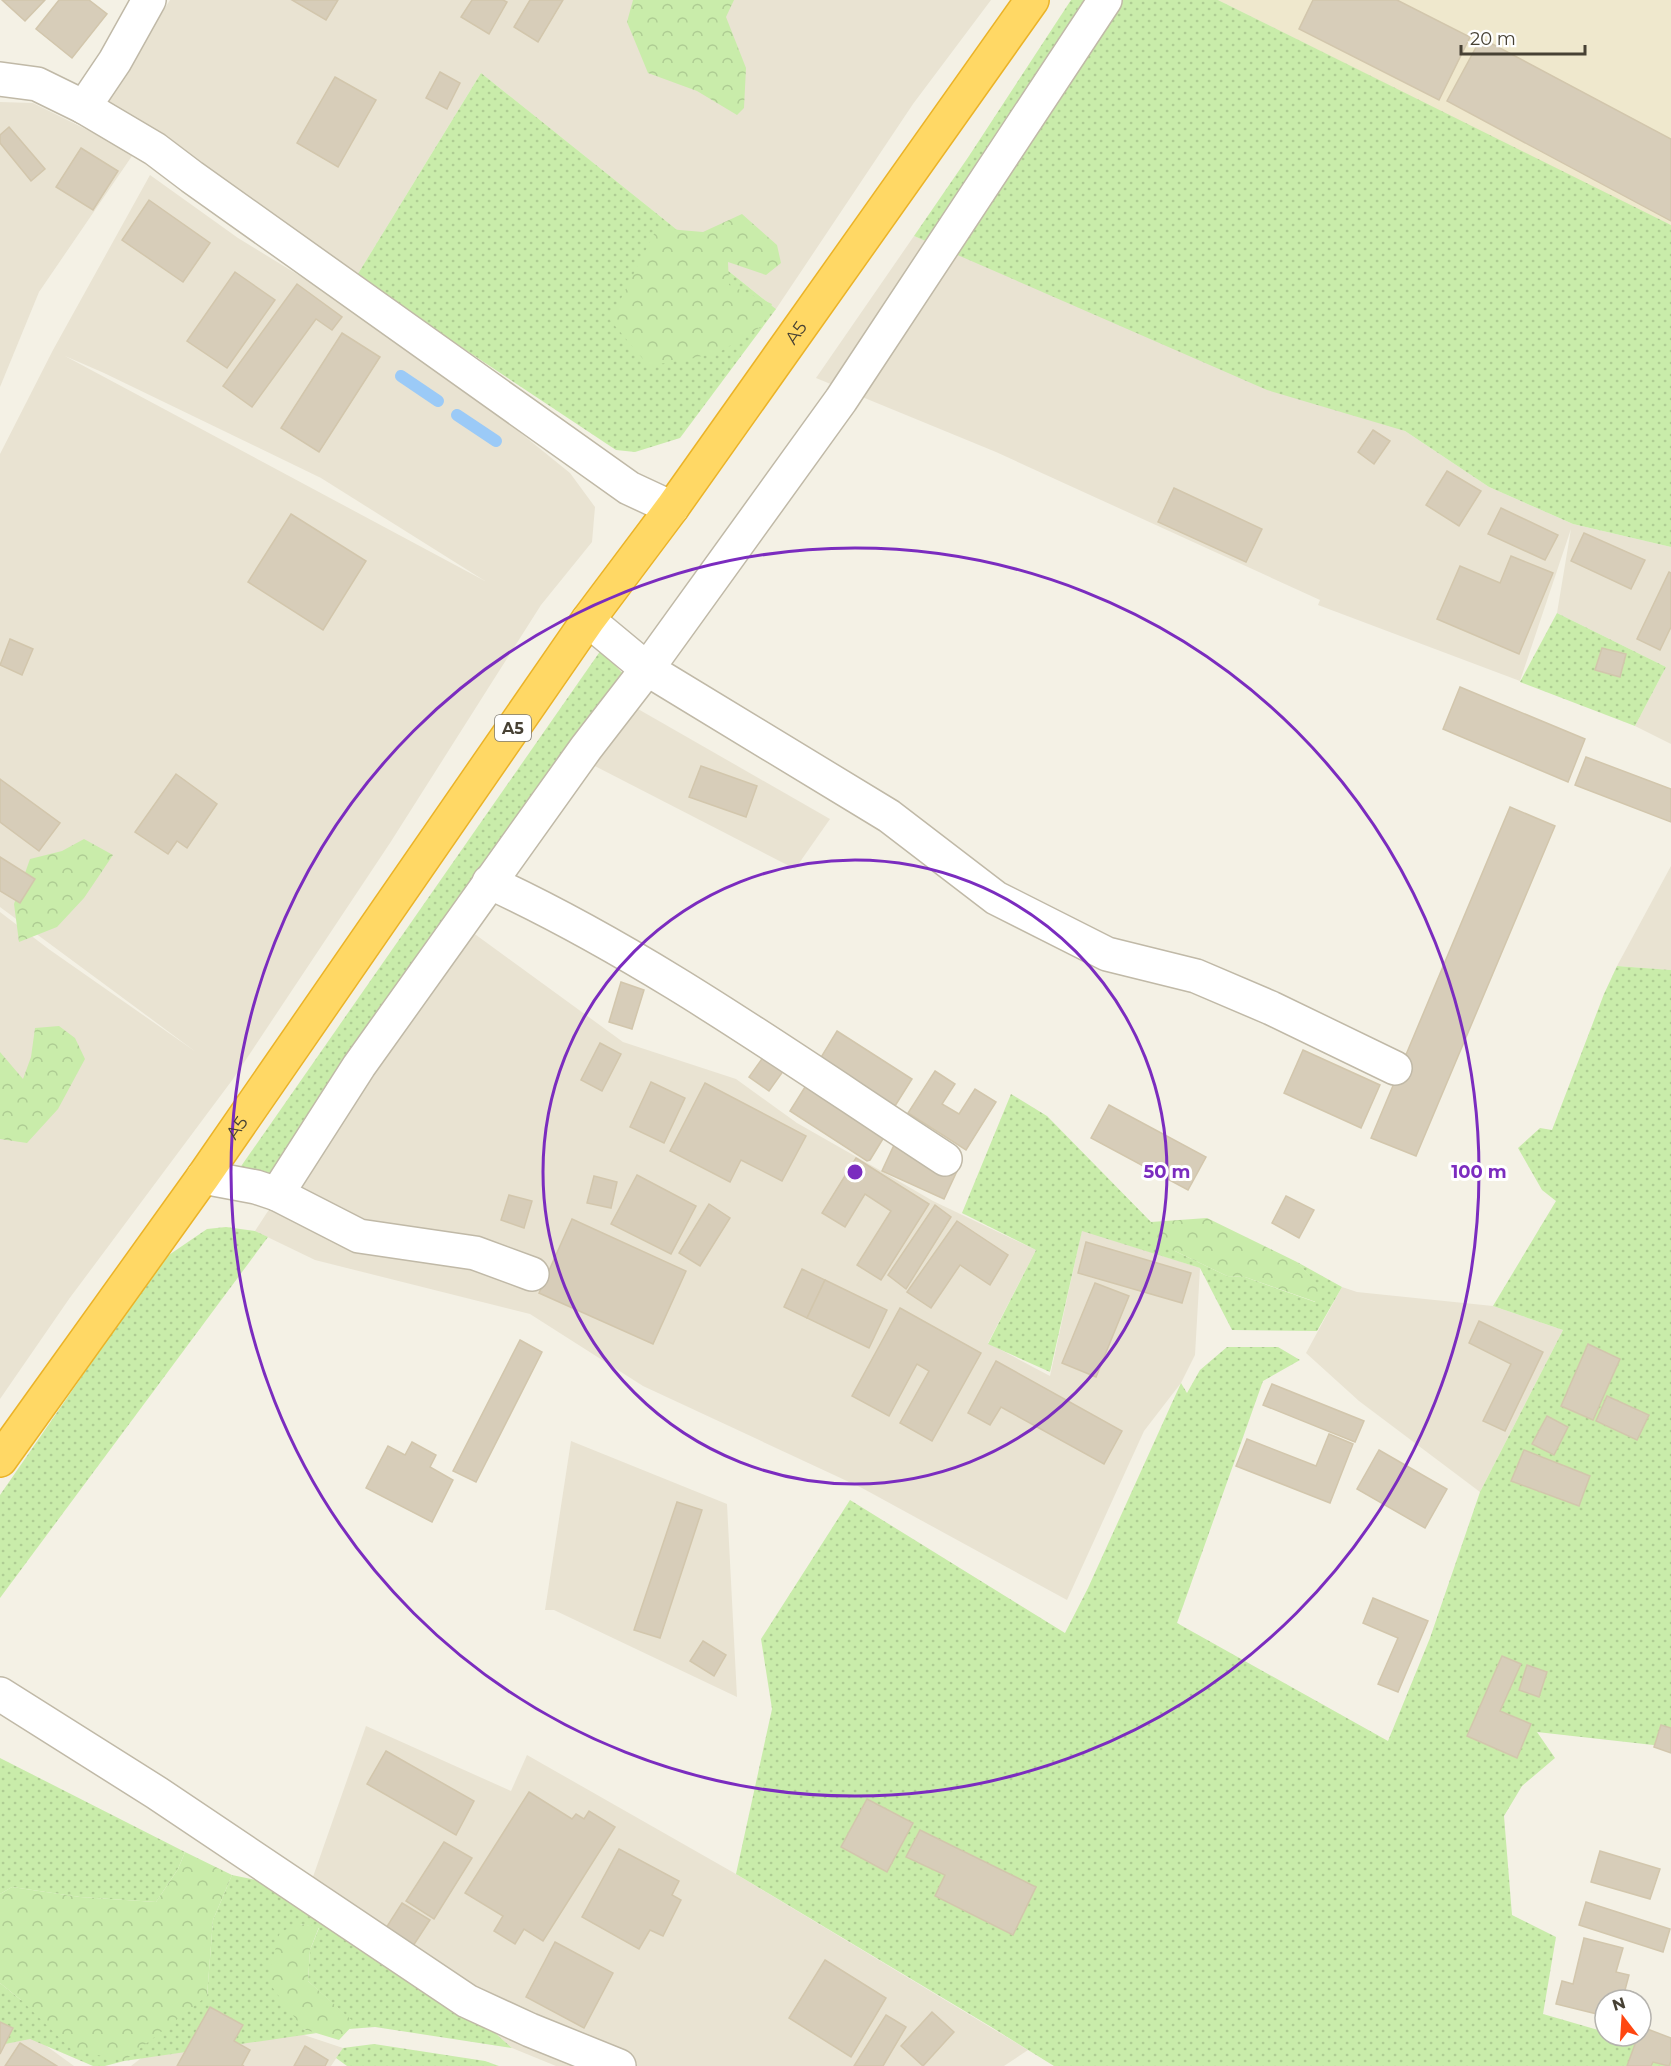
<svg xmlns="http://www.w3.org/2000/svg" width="1671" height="2066" font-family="Montserrat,sans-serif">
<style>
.residential{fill:#e9e3d2;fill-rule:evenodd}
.education{fill:#efe8cd}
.grass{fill:url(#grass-dots)}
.forest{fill:url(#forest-crowns)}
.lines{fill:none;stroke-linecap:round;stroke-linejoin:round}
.stream{stroke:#9bcaf7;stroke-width:12}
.building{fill:#d7cdb9;stroke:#d2c6ac;stroke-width:1.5}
.minor-casing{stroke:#c0b9a7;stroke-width:36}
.highway-casing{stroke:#ebb328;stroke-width:36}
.minor{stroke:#fff;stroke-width:33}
.highway{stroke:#ffd865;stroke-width:33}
.ring{fill:none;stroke:#7b2cbf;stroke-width:3}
.labels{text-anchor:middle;stroke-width:6;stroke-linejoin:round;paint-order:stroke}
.shield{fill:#fff;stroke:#7e7a71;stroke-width:1.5}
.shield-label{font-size:16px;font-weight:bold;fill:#474134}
.street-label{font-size:18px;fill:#474134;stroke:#fff}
.centre{fill:#7b2cbf;stroke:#fff;stroke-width:3}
.ring-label{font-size:18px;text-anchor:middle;font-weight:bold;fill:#7b2cbf;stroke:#fff;stroke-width:6;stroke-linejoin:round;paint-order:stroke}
</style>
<defs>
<pattern id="grass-dots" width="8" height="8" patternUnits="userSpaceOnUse" patternTransform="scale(1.5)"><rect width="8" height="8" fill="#c9ecaa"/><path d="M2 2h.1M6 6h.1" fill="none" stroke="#aecc93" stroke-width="1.8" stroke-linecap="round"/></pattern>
<pattern id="forest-crowns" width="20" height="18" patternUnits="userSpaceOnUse" patternTransform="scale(1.5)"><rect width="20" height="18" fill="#c9ecaa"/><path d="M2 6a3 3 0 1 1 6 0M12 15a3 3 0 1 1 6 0" fill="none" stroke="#aecc93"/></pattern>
</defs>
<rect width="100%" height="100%" fill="#f4f1e5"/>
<!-- residential -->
<g class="residential">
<path d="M170,0H991L913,104L776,309L481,73L356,277L103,104Z"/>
<path d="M0,102L33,103L134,153L39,292L0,387Z"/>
<path d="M150,175L238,238L411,344L570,473L595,507L592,542L541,605L390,843L233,1079L69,1299L0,1399V912L50,950L196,1052L0,907V454L53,350ZM65,356L104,373L321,478L485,581Z"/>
<path d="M914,236L1405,431L1489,487L1573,524L1671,547V744L1635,726L1666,667L1557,613L1571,529L1520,681L1318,605L1320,600L996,452L816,378Z"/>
<path d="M631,705L830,819L795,869L589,763Z"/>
<path d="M1671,866V970L1617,966Z"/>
<path d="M461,924L623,1042L736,1079L797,1123L883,1172L933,1201L1036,1250L988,1343L1050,1376L1082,1230L1200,1268L1195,1355L1181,1383L1144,1431L1067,1600L862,1488L643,1386L530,1314L315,1260L255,1231L386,1030Z"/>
<path d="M1342,1287L1357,1292L1493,1306L1563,1330L1480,1492L1359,1401L1306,1353Z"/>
<path d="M571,1441L727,1504L737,1697L554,1610H545Z"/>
<path d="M366,1726L511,1791L527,1755L736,1874L1028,2050L1004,2066H556L512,2048L423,1969L308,1891Z"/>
<path d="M211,2004L343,2048L331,2066H131Z"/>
<path d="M0,2017L16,2024L74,2066H0Z"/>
</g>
<!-- education -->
<path class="education" d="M1218,0H1671V225L1633,207Z"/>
<!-- grass -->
<g class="grass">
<path d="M1071,0H1218L1671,225V547L1573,524L1489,487L1405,431L1267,390L914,236L969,156Z"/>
<path d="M481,73L776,309L680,438L635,452L616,450L356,277Z"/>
<path d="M1557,613L1666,667L1635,726L1520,682Z"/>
<path d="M601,650L626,677L259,1196L228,1185Z"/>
<path d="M1617,966L1671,970V1747L1537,1732L1555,1758L1522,1786L1504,1816L1512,1915L1556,1937L1543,2014L1605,2032V2036H1618L1671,2052V2066H1054L988,2025L736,1874L772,1709L761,1639L850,1500L1065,1633L1088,1588L1181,1383L1187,1393L1200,1370L1227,1347H1278L1300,1360L1263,1381L1177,1623L1388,1741L1430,1638L1480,1492L1563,1330L1493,1306L1556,1201L1542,1190L1518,1148L1540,1128L1552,1130L1604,994Z"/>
<path d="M1011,1094L1047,1116L1151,1222L1175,1251L1227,1276L1245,1277L1315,1302L1321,1289L1297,1262L1342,1287L1317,1331L1232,1330L1200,1268L1082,1231L1050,1372L988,1344L1036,1250L962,1213Z"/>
<path d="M226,1227L255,1231L268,1237L0,1598V1495L163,1259L207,1229Z"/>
<path d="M0,1758L185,1852L178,1869L156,1902L80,1897L12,1887L0,1894Z"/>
<path d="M232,1875L308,1891L423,1969L512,2048L375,2027L349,2029L354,2023L308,1981L310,1950L319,1928L300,1924L303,2029L317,2033L124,2061L105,2066H93L30,2039L0,2045V1983L21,2000L207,1996L213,1920Z"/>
<path d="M374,2044L485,2061L499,2066H347L336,2058L343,2048Z"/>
</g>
<!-- forest -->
<g class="forest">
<path d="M633,0H734L726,17L746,68L744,108L737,115L697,91L648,73L627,22Z"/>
<path d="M742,214L777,245L781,263L766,275L728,262L729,285L772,304L762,326L718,353L649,366L610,320L657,228L703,232Z"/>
<path d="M84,839L113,855L84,898L57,927L19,942L14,904L30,859L62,851Z"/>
<path d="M59,1026L75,1038L85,1059L58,1109L27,1143L0,1139V1052L23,1079L31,1057L35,1028Z"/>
<path d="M1207,1218L1297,1262L1322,1289L1316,1302L1245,1277L1227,1276L1175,1251L1150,1244L1151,1222Z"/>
<path d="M185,1852L232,1875L213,1920L207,1996L124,2061L71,2049L21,2000L0,1983V1894L12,1887L80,1897L156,1902L178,1869Z"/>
<path d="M300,1924L319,1927L310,1950L308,1981L355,2023L339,2040L303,2029L267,1980L280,1932Z"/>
</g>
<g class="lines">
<!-- stream -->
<g class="stream">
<path d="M401,376L438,401"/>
<path d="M457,415L496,441"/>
</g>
</g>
<!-- building -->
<g class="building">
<path d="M2,0H45L25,21Z"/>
<path d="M59,0H89L107,14L72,58L36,29Z"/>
<path d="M292,0H338L326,20Z"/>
<path d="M472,0H503L507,2L489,34L461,17Z"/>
<path d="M530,0H563L538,42L514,27Z"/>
<path d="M1313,0H1397L1470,37L1439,100L1299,29Z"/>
<path d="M1481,38L1671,139V221L1447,101Z"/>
<path d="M440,72L460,83L447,109L426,98Z"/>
<path d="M335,77L376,100L338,167L297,143Z"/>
<path d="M9,127L45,169L31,181L0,143V135Z"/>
<path d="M81,148L118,171L93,210L56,187Z"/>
<path d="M149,200L210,243L183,282L122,240Z"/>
<path d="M235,272L275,300L227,368L187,341Z"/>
<path d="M297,284L342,317L332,330L316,319L252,407L223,386Z"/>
<path d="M342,333L380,357L319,452L281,428Z"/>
<path d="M1373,430L1390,441L1374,464L1358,452Z"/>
<path d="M1447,471L1481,491L1459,526L1426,505Z"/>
<path d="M1174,488L1262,529L1246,562L1158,522Z"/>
<path d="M1501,508L1558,535L1545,560L1488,534Z"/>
<path d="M291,514L366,561L323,630L248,582Z"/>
<path d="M1584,533L1645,560L1631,589L1571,561Z"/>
<path d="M1511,556L1553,573L1519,654L1437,619L1460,566L1500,583Z"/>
<path d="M1669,572L1671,573V627L1660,650L1637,639Z"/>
<path d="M10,639L33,649L22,675L0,665Z"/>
<path d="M1602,648L1626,654L1620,677L1595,670Z"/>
<path d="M1460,687L1585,739L1568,782L1443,729Z"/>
<path d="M1586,757L1671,789V822L1575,785Z"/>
<path d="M701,766L757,786L746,817L689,797Z"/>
<path d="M176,774L217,804L187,848L177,841L168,854L135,832Z"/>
<path d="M0,779L60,823L39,851L0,822Z"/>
<path d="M1510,807L1555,826L1416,1156L1371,1138Z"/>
<path d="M0,857L35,879L20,903L0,891Z"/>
<path d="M621,982L644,990L632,1029L609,1022Z"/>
<path d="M837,1031L912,1079L895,1106L820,1059Z"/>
<path d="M600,1043L621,1054L602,1091L581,1080Z"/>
<path d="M1303,1050L1380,1085L1361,1128L1284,1093Z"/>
<path d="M764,1056L784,1070L769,1091L749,1077Z"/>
<path d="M935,1071L955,1084L942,1104L959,1114L975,1089L996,1102L966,1150L908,1113Z"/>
<path d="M810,1079L889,1129L870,1160L867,1161L790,1111Z"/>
<path d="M651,1082L685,1098L664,1143L630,1127Z"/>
<path d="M705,1083L806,1136L782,1181L741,1160L730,1182L670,1151Z"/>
<path d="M1109,1105L1206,1157L1188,1190L1091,1138Z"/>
<path d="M895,1143L957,1171L944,1199L882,1171Z"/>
<path d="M856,1158L929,1204L881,1280L857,1265L891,1211L865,1194L845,1227L822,1213Z"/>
<path d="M637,1175L696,1206L671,1254L611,1224Z"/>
<path d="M594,1176L617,1182L611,1208L587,1203Z"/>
<path d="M509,1195L532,1201L524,1228L501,1220Z"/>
<path d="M1286,1196L1314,1210L1299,1238L1272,1223Z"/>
<path d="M709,1204L730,1218L700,1266L679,1253Z"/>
<path d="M935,1205L951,1217L906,1289L888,1275Z"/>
<path d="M572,1219L686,1271L653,1344L539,1293Z"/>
<path d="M957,1221L1008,1255L990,1285L960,1265L931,1308L907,1292Z"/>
<path d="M1086,1242L1191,1273L1182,1303L1078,1273Z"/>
<path d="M802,1269L825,1280L807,1318L784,1307Z"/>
<path d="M825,1280L887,1310L869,1348L807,1318Z"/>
<path d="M1095,1283L1129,1296L1096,1377L1062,1363Z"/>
<path d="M900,1308L981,1353L932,1441L900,1423L929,1371L917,1364L889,1416L852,1396Z"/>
<path d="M1479,1321L1543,1352L1505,1431L1483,1421L1511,1364L1469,1343Z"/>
<path d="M520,1340L542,1352L476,1482L453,1471Z"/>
<path d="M1588,1344L1620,1359L1593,1420L1561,1406Z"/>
<path d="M996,1361L1122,1431L1104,1464L1001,1407L990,1425L968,1413Z"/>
<path d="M1272,1384L1364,1421L1355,1442L1263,1405Z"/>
<path d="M1607,1396L1649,1415L1637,1440L1596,1421Z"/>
<path d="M1547,1416L1568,1427L1554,1455L1532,1444Z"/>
<path d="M1329,1434L1353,1444L1330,1503L1236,1466L1247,1439L1316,1466Z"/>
<path d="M412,1442L436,1455L430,1467L453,1480L432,1522L366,1488L388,1446L405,1455Z"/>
<path d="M1379,1450L1447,1489L1425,1528L1357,1489Z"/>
<path d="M1524,1450L1590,1476L1579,1506L1511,1481Z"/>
<path d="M677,1502L702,1510L660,1638L634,1630Z"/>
<path d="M1373,1598L1428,1621L1398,1692L1378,1684L1398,1638L1363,1623Z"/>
<path d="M703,1641L726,1655L714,1676L690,1661Z"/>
<path d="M1502,1656L1521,1664L1500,1711L1531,1724L1517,1758L1467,1736Z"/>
<path d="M1527,1665L1547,1672L1539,1697L1519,1690Z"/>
<path d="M1661,1725L1671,1728V1753L1654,1747Z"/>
<path d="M386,1751L474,1801L456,1835L367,1784Z"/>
<path d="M529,1792L572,1819L576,1814L584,1819L589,1811L615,1827L543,1941L524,1929L515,1944L494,1931L503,1916L465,1893Z"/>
<path d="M867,1799L913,1823L887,1872L841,1847Z"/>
<path d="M920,1830L1036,1887L1013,1935L935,1896L945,1875L906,1857Z"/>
<path d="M444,1842L472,1858L434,1919L406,1901Z"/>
<path d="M619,1849L679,1881L672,1895L681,1900L663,1936L650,1930L639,1949L582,1917Z"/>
<path d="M1600,1851L1660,1869L1650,1899L1591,1882Z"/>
<path d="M1586,1902L1670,1929L1663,1952L1579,1925Z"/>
<path d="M402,1903L430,1920L413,1946L386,1928Z"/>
<path d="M1584,1938L1623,1948L1616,1972L1629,1975L1625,1990L1633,1992L1631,2000H1605V2016L1556,2004L1562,1981L1573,1984Z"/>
<path d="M555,1942L613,1973L584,2028L526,1997Z"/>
<path d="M825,1960L886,1998L851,2057L789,2018Z"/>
<path d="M210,2007L243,2025L234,2041L250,2050L242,2065L244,2066H177Z"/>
<path d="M932,2012L954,2032L923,2066L901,2046Z"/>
<path d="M886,2015L906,2027L883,2066H854Z"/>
<path d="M0,2022L13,2028L0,2054Z"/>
<path d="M1642,2027L1671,2038V2061L1669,2066L1653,2062L1651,2066H1627L1638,2036H1641Z"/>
<path d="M20,2043L57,2066H5Z"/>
<path d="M305,2046L328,2060L325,2066H294Z"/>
</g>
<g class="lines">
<!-- minor casing -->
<g class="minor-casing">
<g id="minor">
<path d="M0,79L37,84L84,107L155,149L192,177L629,488L672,508"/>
<path d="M84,107L115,61L149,0"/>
<path d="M588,620L647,669L889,816L996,898L1107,954L1196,976L1271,1008L1395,1068"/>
<path d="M489,882C651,957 796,1062 945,1159"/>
<path d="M203,1177L256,1187L277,1194L359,1066L586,748L647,669L841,400L1105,0"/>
<path d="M277,1194L359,1236L475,1253L532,1274"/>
<path d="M0,1694L157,1793L467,2001L530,2030L619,2066"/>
</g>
</g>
<!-- highway casing -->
<g class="highway-casing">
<g id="highway">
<path id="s1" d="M0,1460L203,1177L588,620L672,508L1032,0"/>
</g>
</g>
<!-- minor -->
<use href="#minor" class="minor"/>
<!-- highway -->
<use href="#highway" class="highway"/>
</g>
<!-- distance rings -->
<g class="ring">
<circle cx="855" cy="1172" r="312"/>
<circle cx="855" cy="1172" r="624"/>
</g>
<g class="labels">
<!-- shield labels -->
<rect class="shield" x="495" y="715" width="36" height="26" rx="4.5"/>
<g class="shield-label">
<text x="513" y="734">A5</text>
</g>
<!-- street labels -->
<g class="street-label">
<text dy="6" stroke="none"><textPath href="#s1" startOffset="1380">A5</textPath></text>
<text dy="6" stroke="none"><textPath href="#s1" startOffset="408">A5</textPath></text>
</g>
</g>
<circle cx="855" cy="1172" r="9" class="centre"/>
<g class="ring-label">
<text x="1167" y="1178">50 m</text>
<text x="1479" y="1178">100 m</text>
</g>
<!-- north arrow -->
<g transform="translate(1623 2018) rotate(343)"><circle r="28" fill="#ffffff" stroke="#b5b3ae" stroke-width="1.5"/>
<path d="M0-4.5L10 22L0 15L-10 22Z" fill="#ff4711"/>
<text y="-9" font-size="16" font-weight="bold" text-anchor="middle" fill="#474134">N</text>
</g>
<!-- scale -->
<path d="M1461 45v9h124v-9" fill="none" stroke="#474134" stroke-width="3"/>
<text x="1470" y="45" font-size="18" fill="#474134" stroke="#ffffff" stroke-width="4.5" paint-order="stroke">20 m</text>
</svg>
